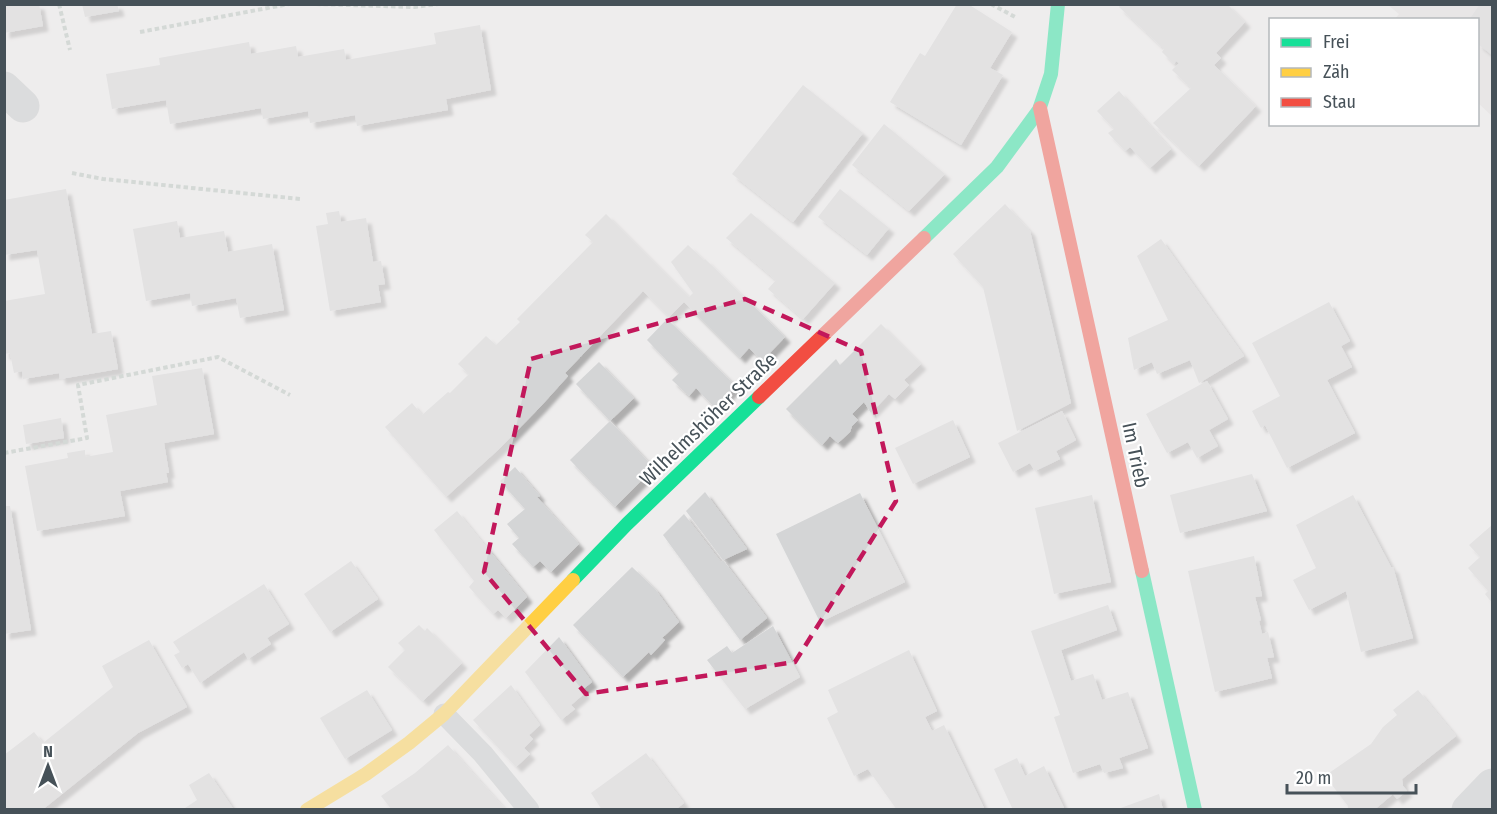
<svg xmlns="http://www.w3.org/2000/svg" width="1497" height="814" font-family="'Fira Sans Condensed',sans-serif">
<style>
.education{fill:#e0dede}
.building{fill:#d4d5d6;filter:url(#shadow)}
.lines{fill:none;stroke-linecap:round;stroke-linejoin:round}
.path{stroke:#b4c0bb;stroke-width:4;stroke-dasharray:4.5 3;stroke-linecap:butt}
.lane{stroke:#c4c8c9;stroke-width:21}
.street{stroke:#c4c8c9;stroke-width:33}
.fast{stroke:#16e098;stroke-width:14}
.slow{stroke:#ffcf43;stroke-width:14}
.jam{stroke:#f24e42;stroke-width:14}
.marked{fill:none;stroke:#c2185b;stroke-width:4.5;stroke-dasharray:12 8;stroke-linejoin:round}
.labels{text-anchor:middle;stroke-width:4.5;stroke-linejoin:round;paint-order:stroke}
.street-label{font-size:20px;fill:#465158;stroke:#fff}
</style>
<defs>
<filter id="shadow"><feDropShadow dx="5.5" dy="5.5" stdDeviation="1.5" flood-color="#0004"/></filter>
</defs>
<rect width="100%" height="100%" fill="#eeeded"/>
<!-- education -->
<path class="education" d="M1388,5H1492V116L1478,103V20L1395,19L1399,14Z"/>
<!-- building -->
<g class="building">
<path d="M4,4H39L43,26L4,33Z"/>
<path d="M82,4H117L119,11L85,17Z"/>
<path d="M957,4H968L1012,32L990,68L1003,75L961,145L890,102L920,53L925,56Z"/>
<path d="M1121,4H1227L1245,22L1216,53L1221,58L1214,65L1256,106L1199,166L1153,123L1191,88L1172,70L1179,63L1176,61L1174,64L1162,52L1164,49L1119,7Z"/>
<path d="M1480,4H1492V55L1478,44V20H1469Z"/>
<path d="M480,25L491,90L446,99L448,110L357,126L355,115L310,123L308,111L263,119L261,108L170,124L166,100L112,109L106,74L160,65L159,58L249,42L251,54L296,46L298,57L344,49L346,60L436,44L434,33Z"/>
<path d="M803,85L863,133L793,222L732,174Z"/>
<path d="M1119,91L1171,149L1150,168L1130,147L1125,151L1108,133L1114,129L1097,111Z"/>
<path d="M884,124L945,174L909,211L852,165Z"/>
<path d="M66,189L92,334L111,331L118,369L60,379L59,373L23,379L22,371L14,373L10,353L4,354V301L45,294L37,250L4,255V200Z"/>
<path d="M840,189L889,228L867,255L818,217Z"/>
<path d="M1005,204L1030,231L1071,403L1017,431L983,287L953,254Z"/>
<path d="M339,211L341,222L366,218L373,262L381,261L385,284L378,285L381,302L330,311L316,226L328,224L326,213Z"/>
<path d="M751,213L835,283L803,319L768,289L776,280L726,238Z"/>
<path d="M606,214L689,297L693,293L671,262L688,245L704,260L705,259L785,337L762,361L749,348L740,358L684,302L669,317L643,291L565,373L568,376L541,406L499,449L446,497L385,427L412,403L422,415L448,392L450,393L469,374L458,364L486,336L496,345L520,322L517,319L593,242L585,235Z"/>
<path d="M177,221L180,238L224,231L228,252L272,244L284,310L240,318L236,298L192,306L190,293L146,301L133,229Z"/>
<path d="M1161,239L1244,356L1199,383L1190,360L1157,374L1152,362L1134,370L1128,338L1168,320L1137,256Z"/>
<path d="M1329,302L1350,341L1341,346L1352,367L1327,380L1355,433L1287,468L1265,425L1261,428L1252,411L1280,396L1252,343Z"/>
<path d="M667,319L736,386L715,408L696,388L689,396L672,380L679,373L647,340Z"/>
<path d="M881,324L921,364L904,380L909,385L895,399L889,394L871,413L864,402L852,414L858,420L852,426L850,432L838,443L830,436L822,445L786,409L836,359L840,365Z"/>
<path d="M599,362L634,398L610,421L576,384Z"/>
<path d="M202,368L214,434L164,443L169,473H166L168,482L120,491L125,516L37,531L25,466L68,458L67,453L85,450V457L113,452L106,415L157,405L152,376Z"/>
<path d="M1207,381L1228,419L1209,430L1218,446L1197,458L1188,442L1167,453L1146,414Z"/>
<path d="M1062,411L1076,440L1056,451L1060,459L1035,471L1030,463L1013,472L998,443Z"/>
<path d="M61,418L64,438L26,444L23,425Z"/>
<path d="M953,420L970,457L913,484L895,448Z"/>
<path d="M610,421L654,468L615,507L570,460Z"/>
<path d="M515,467L540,496L537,497L579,544L551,572L540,561L533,567L512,544L519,538L507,524L525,509L500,481Z"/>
<path d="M1252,474L1267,511L1180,533L1170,495Z"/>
<path d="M705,492L747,549L723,560L686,511Z"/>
<path d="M860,493L905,582L820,622L776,534Z"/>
<path d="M1092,495L1111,582L1054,594L1035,508Z"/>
<path d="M1353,495L1391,567H1393L1413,638L1361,652L1346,591L1309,610L1293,580L1316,568L1296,525Z"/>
<path d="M4,506H10L31,630L4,634Z"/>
<path d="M457,511L527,597L506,618L498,610L493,614L469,587L474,581L434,530Z"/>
<path d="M684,514L721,562L723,560L767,618L740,640L663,535Z"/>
<path d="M1492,525V603L1485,594L1488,591L1468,568L1480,557L1469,545Z"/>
<path d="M1254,556L1262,596L1255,597L1261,620L1259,621L1262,634L1268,632L1274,657L1267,658L1272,678L1215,692L1188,571Z"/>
<path d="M351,561L378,599L330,632L304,594Z"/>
<path d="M632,567L655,589L679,622L662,638L665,640L651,655L649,652L623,677L573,625Z"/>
<path d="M264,584L289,624L267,638L271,644L248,659L244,652L200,683L188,664L182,668L174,655L180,652L173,642Z"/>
<path d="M1108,605L1117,630L1061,650L1071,681L1093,674L1102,700L1128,692L1148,748L1119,758L1123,768L1104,773L1100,764L1073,773L1054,717L1060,715L1031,631Z"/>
<path d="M419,625L425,631L427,628L462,663L423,701L388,667L405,650L398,643Z"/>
<path d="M773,626L800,677L745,709L707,660L727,646L732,653Z"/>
<path d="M559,637L592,682L582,690L585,693L571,705L575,709L561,720L525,672Z"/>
<path d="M149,640L187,707L138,733L42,810H4V755L34,732L43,743L113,687L102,666Z"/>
<path d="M909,650L937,711L925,717L932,731L944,725L985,810H897L868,769L854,776L827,718L838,712L828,690Z"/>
<path d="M511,685L540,725L529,735L533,739L524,748L530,754L516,767L473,720Z"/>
<path d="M367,690L392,730L345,759L320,718Z"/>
<path d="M1418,690L1456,736L1402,779L1403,786L1407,791L1397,799L1393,794L1374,810H1348V806L1332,785L1329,773L1371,744L1383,727L1397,715L1393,710Z"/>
<path d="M448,745L506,810H392L381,796L415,773Z"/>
<path d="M646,753L684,803L675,810H602L591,793Z"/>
<path d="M1017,758L1025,776L1044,766L1065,810H1013L994,769Z"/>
<path d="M209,773L234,810H182L197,800L189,785Z"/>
<path d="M1159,794L1163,810H1118V809Z"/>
</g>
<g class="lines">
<!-- path -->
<g class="path">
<path d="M59,4L70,50"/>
<path d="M316,4L414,7L439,4"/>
<path d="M991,4L1017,18"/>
<path d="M140,32L289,4"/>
<path d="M72,173L103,179L301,199"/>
<path d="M4,453L87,438L78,385L218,357L290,395"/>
</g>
<!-- lane -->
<path class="lane" d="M444,714L483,754L529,810"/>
<!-- street -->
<g class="street">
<path d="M4,88L23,106"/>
<path d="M1468,810L1492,785"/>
</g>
<!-- fast -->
<g class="fast">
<path d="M924,238L997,167L1039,110L1051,74L1058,4"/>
<path d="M1142,571L1195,810"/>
<path d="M573,580L627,524L759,397"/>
</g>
<!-- slow -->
<path class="slow" d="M307,810L366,774L409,743L444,714L573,580"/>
<!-- jam -->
<g class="jam">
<path d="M1040,108L1142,571"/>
<path d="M759,397L924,238"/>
</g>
</g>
<!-- marked area -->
<path d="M0 0H1497V814H0ZM745,299L861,351L896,501L795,662L586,694L484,572L531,359Z" fill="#eeeded" fill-opacity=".55" fill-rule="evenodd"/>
<path class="marked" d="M745,299L861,351L896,501L795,662L586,694L484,572L531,359Z"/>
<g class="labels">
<!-- street labels -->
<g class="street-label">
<text transform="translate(708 419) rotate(-44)" y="7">Wilhelmshöher Straße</text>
<text transform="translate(1136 455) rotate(78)" y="7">Im Trieb</text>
</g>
</g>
<!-- border -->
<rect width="1497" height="814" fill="none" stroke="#465158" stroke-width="12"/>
<!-- legend -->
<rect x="1269" y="18" width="210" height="108" fill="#ffffff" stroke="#b5b9bc" stroke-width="1.5"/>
<rect x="1281" y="38" width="30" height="9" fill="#16e098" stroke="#b5b9bc" stroke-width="1.5"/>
<text x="1323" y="48" font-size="18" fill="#465158">Frei</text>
<rect x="1281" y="68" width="30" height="9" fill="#ffcf43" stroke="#b5b9bc" stroke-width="1.5"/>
<text x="1323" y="78" font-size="18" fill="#465158">Zäh</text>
<rect x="1281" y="98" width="30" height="9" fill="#f24e42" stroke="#b5b9bc" stroke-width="1.5"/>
<text x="1323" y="108" font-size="18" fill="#465158">Stau</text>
<!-- north arrow -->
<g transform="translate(48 766)" stroke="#ffffff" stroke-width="4.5" paint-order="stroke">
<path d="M0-4.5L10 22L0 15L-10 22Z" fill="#465158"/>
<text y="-9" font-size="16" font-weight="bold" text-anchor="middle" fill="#465158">N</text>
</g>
<!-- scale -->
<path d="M1287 784v9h129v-9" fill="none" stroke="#465158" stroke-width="3"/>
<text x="1296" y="784" font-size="18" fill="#465158" stroke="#ffffff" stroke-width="4.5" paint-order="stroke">20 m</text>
</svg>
